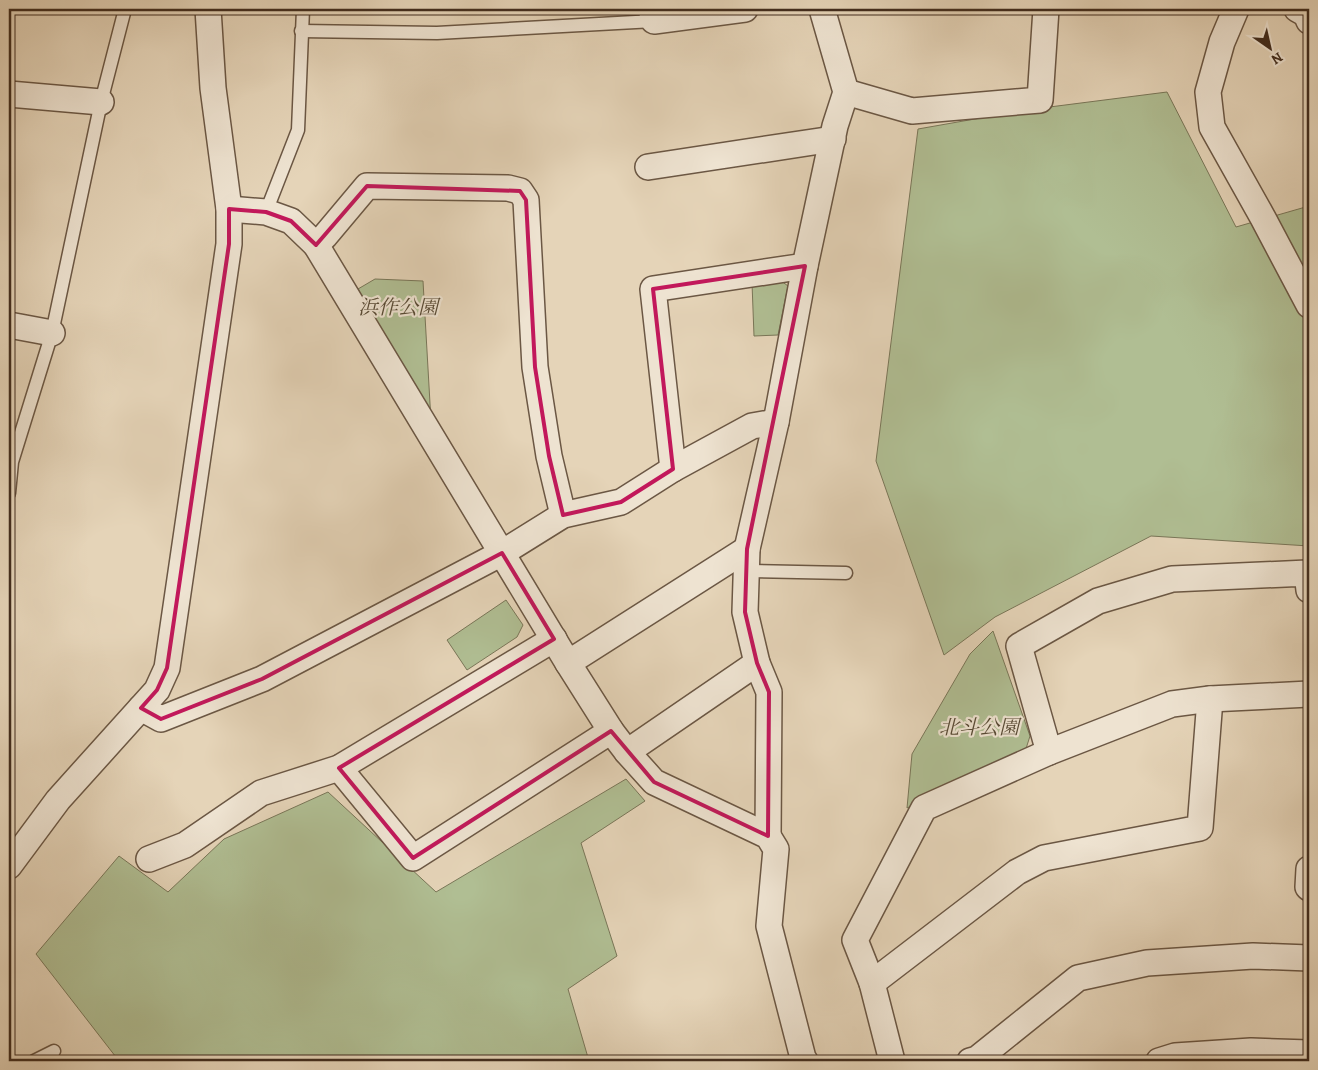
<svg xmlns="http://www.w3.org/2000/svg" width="1318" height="1070" font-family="Alegreya,'Noto Serif JP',serif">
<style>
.green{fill:#b0be93;stroke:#797658}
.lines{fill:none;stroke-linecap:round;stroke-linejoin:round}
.lane-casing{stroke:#6b5744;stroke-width:15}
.street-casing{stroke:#6b5744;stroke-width:28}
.lane{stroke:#eee3d1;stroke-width:12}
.street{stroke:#eee3d1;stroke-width:25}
.marked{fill:none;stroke:#c2185b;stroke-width:4;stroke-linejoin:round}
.labels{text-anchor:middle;stroke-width:4.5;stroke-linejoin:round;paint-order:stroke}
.park-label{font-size:20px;font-style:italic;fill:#584a35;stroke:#eee3d1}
</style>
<rect width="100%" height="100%" fill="#e5d4b8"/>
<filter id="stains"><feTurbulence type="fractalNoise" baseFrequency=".004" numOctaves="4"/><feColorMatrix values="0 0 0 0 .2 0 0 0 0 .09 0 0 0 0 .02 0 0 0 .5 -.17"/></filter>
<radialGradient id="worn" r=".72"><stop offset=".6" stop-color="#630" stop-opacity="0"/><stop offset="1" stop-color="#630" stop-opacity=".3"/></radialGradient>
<!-- green -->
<g class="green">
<path d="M1167,92L1236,227L1309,206V546L1151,536L995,617L944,655L876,461L918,129L1026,110Z"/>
<path d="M375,279L423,281L431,421L358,289Z"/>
<path d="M780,280L788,286L778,335L754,336L752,283Z"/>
<path d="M506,600L523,625L517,637L467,670L447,640Z"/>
<path d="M993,631L1030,736L1024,755L907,808L912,754L970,654Z"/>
<path d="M626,779L645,801L581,843L617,956L568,989L589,1061H119L36,954L119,856L168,892L224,839L328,792L436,892Z"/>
</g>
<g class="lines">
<!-- lane casing -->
<g class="lane-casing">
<g id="lane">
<path d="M301,31L437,33L654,21"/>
<path d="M266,212L298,130L303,9"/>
<path d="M9,493L12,462L52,333L101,102L125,9"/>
<path d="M747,571L846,573"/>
<path d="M34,1061L54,1051"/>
</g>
</g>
<!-- street casing -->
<g class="street-casing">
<g id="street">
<path d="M651,9L654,21L745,9"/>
<path d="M1236,9L1222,42L1208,92L1212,127L1263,218L1309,305"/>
<path d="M1297,9L1306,14L1309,21"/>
<path d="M846,92L912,111L1040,100L1046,9"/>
<path d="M9,94L101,102"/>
<path d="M648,167L833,139"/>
<path d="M229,209L266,212L291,221L316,245L568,663L611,731L627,752L654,782L768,836L776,849L769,926L803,1058L805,1061"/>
<path d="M316,245L325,236L367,186L508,188L520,191L526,200L535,367L549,456L563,515"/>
<path d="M9,325L52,333"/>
<path d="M673,469L653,289L805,266"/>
<path d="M568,663L747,549"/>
<path d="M141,708L161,719L262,679L502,553L563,515L621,502L673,469L752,426L776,422"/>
<path d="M627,752L757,663"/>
<path d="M1049,752L1019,646L1098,601L1172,579L1307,573L1309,590"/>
<path d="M339,768L413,858L611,731"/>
<path d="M768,836L769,692L757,663L745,612L747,549L776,422L805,266L835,126L846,92L822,9"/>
<path d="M149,859L185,845L261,793L339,768L554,639"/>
<path d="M9,866L58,800L157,690L167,668L229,244V209L213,88L208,9"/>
<path d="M1309,869L1308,887L1309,888"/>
<path d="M872,983L1017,872L1044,858L1200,828L1210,699"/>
<path d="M892,1061L872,983L855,940L924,808L1049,752L1172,704L1210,699L1309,694"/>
<path d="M970,1061L977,1059L1078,978L1147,963L1253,956L1309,958"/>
<path d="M1159,1061L1175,1056L1251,1051L1309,1053"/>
</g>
</g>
<!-- lane -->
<use href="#lane" class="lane"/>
<!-- street -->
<use href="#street" class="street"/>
</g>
<!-- marked area -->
<path class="marked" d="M367,186L520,191L526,200L535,367L549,456L563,515L621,502L673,469L653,289L805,266L747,549L745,612L757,663L769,692L768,836L654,782L611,731L413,858L339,768L554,639L502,553L262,679L161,719L141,708L157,690L167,668L229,244V209L266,212L291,221L316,245Z"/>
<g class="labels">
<!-- park labels -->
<g class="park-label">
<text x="398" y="314">浜作公園</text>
<text x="979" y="734">北斗公園</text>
</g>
</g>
<!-- margin -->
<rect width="1318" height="1070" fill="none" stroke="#e5d4b8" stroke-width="30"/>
<rect x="10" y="10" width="1298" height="1050" fill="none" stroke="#422d1e" stroke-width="2.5"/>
<rect x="15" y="15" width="1288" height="1040" fill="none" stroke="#422d1e"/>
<!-- north arrow -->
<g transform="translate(1270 48) rotate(146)" stroke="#eee3d1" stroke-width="4" paint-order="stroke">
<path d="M0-4L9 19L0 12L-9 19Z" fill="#422d1e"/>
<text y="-8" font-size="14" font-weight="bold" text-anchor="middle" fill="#422d1e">N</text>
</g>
<rect width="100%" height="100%" filter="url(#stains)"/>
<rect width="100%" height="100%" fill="url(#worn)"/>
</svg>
